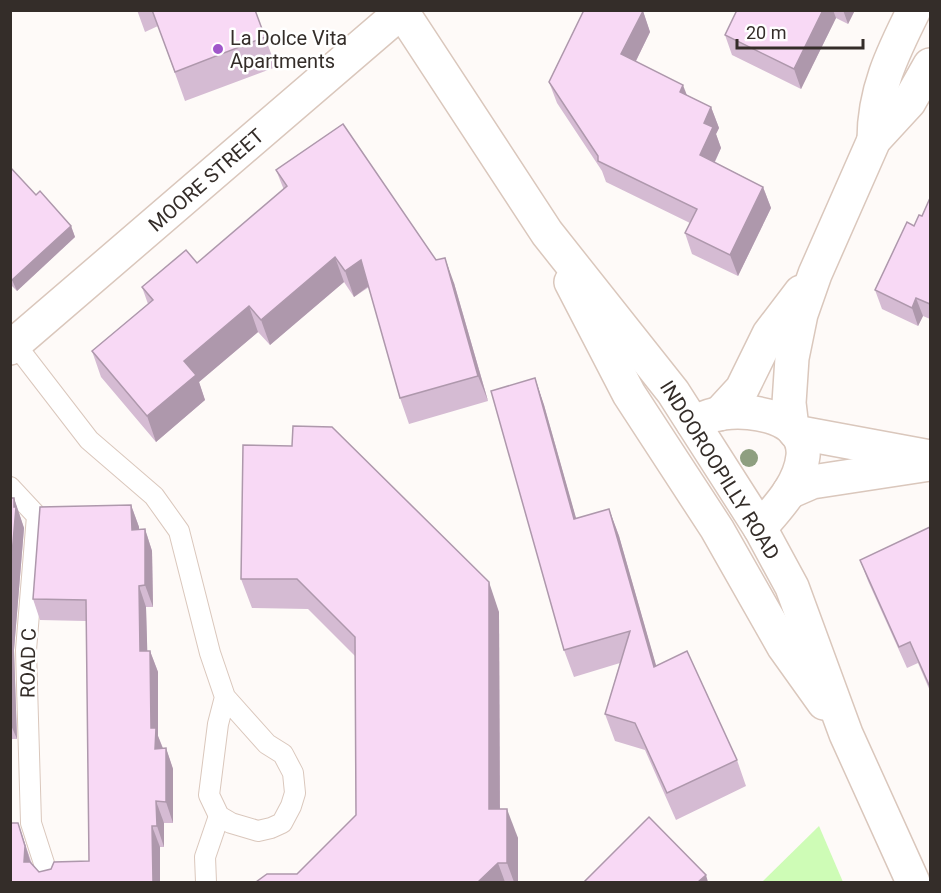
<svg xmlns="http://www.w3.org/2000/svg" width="941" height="893" font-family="Roboto,sans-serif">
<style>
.green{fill:#cefcb6}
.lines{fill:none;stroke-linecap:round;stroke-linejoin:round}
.lane-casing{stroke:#dac7bc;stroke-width:22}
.street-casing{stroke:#dac7bc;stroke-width:36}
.lane{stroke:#fff;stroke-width:20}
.street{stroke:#fff;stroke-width:33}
.tree{fill:#8e9f80}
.wall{fill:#d5bbd3}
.shaded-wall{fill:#ae98ac}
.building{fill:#f8d9f5;stroke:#ae98ac;stroke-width:1.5}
.poi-dot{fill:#a057ca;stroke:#fff;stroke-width:2}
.labels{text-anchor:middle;stroke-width:5;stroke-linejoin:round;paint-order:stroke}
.poi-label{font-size:20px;fill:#342d29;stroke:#fff;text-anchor:start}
.street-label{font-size:20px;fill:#342d29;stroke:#fff}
</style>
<rect width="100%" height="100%" fill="#fefaf8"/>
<!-- green -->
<path class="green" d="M819,826L843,882H762Z"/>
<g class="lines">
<!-- lane casing -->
<g class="lane-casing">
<g id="lane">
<path d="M15,344L89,440L154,496L179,531L210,653L225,697L267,744L283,754L293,773L295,793L291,806L282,823L271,828L258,831L231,823L219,816L209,795L218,724L225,697"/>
<path d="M10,487L37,516L26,650L31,823L50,882"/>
<path d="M206,882L205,857L219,816"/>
</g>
</g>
<!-- street casing -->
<g class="street-casing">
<g id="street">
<path d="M401,10L547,233L673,392L760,528L792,587L846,734L913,882"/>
<path d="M874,140C874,91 892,54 914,10"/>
<path d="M571,282L629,394L717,529L784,647L824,703"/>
<path d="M10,348L401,12"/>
<path d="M719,414L742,389L769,334L801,292"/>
<path d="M693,423C703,418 713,414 724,413C752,409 807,417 803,456C800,485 778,507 760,528"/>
<path d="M792,428L789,403L792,358L801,314L815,274L874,140L909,102L930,65"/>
<path d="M795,432L930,457"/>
<path d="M789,492L812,482L930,464"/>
</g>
</g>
<!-- lane -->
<use href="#lane" class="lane"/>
<!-- street -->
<use href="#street" class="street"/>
</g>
<!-- trees -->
<circle class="tree" cx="749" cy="458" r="9"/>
<!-- wall -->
<g class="wall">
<path d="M137,10H255L276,67L185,101L158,26L145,32Z"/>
<path d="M737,10H855L848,24L836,18L801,89L732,55L725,35Z"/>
<path d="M643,11L650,32L636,61L687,95L711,107L719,128L716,134L721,148L715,162L763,187L771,208L738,276L692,254L685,233L690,223L606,182L602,171L557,103L549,82Z"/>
<path d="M10,167L36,195L71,226L75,237L17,291L10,284Z"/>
<path d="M276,170L436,260L454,283L488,401L409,424L400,398L369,287L354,297L344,282L270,345L258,332L199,382L205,400L156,442L101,377L92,351L148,304L142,287L197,263L284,190Z"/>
<path d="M930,198V319L923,316L918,326L882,309L875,290L914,226L922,216Z"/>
<path d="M535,378L544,405L576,519L609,509L619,536L656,666L737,760L746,786L676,820L645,750L615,741L605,714L620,663L574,677L564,650Z"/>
<path d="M243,445L499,612L500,809L518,838V882H256L297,874L356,815L355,656L308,609L252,608L241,579Z"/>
<path d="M10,498H14L24,528L14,650L17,739H12L10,781Z"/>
<path d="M131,505L139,527V529H145L152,551L153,607H146L147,651H150L158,672V736L163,748H166L173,769V823H164V847H160V882H10L18,823L32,864L39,872L89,861L86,621L40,620L33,599Z"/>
<path d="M930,527V691L918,663L907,668L868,581L860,560Z"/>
</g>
<!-- shaded-wall -->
<g class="shaded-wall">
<path d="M823,10H833L836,18L801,89L794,69Z"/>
<path d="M843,10H855L848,24Z"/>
<path d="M643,11L650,32L629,75L621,54Z"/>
<path d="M683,85L691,106L680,92Z"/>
<path d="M711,107L719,128L716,134L721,148L708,176L700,155L704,123Z"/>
<path d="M763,187L771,208L738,276L730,255Z"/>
<path d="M71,226L75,237L17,291L12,280Z"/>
<path d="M335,257L344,282L270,345L261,320Z"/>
<path d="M445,258L454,283L488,401L478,376Z"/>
<path d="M361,260L370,285L354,297L345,271Z"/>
<path d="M916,298L923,316L918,326L912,308Z"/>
<path d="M249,306L258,332L199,382L205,400L156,442L147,416L184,361Z"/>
<path d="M535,378L544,405L584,546L574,519Z"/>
<path d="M14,498L24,528L14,650L17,739L10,723V578Z"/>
<path d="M131,505L139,527V551L132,530Z"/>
<path d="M609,509L619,536L664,693L654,667Z"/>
<path d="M145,529L152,551L153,607L145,585Z"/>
<path d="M489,582L499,612L500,838L489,809Z"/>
<path d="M139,586L146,607L148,673L140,651Z"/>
<path d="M150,651L158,672V736L163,749H155L151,728Z"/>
<path d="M10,736L12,739L10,781Z"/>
<path d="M166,748L173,769V823L166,802Z"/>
<path d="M156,801L164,823V847L157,826Z"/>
<path d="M507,809L518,838V882H514L507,863Z"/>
<path d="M18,823L25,844L32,867L24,862Z"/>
<path d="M152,826L160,847V882H153Z"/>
<path d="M498,863L505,882H478Z"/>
<path d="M706,875L708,882H698Z"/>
</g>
<!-- building -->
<g class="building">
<path d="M152,10H255L265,37L175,72Z"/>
<path d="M584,10L643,11L621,54L683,85L680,92L711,107L704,123L713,127L700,155L763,187L730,255L685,233L697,209L598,161V156L549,82Z"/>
<path d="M737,10H823L794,69L725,35Z"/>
<path d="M343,124L436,260L445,258L478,376L400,398L361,260L345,271L335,257L261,320L249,306L184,361L196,375L147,416L92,351L153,300L142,287L186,250L197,263L287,186L276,170Z"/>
<path d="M10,167L36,195L40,191L71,226L12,280L10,278Z"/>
<path d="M930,198V304L916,298L912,308L875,290L907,222L914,226L919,215L922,216Z"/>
<path d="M535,378L574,519L609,509L654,667L687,651L737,760L667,793L635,723L605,714L630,631L564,650L491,391Z"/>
<path d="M293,426L332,427L489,582V809H507V863H498L478,882H256L267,874H297L356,815L355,637L297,579H241L243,445L292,446Z"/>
<path d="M10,498H14V507H16L10,578Z"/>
<path d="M131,505L132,530L145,529V585L139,586L140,651H150L151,728H156L155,749L166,748V802L156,801L157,826H152L153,882H10V823H18L25,846L24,862H30L39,872L51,869L54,862L89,861L86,600L33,599L40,507Z"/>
<path d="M930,527V687L910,642L899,647L860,560Z"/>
<path d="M649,817L706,875L698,882H584Z"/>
</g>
<!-- markers -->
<circle class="poi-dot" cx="218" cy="49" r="6"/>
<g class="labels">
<!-- poi labels -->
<g class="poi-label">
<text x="230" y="45">La Dolce Vita<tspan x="230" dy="23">Apartments</tspan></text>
</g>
<!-- street labels -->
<g class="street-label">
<text transform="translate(206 180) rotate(-41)" y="7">MOORE STREET</text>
<text transform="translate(720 470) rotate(58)" y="7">INDOOROOPILLY ROAD</text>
<text transform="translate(28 663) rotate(-89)" y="7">ROAD C</text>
</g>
</g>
<!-- border -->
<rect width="941" height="893" fill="none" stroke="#342d29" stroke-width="24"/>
<!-- scale -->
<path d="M737 39v9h126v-9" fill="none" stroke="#342d29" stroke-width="3"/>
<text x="746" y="39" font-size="18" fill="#342d29" stroke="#ffffff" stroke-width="4.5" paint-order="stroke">20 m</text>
</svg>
